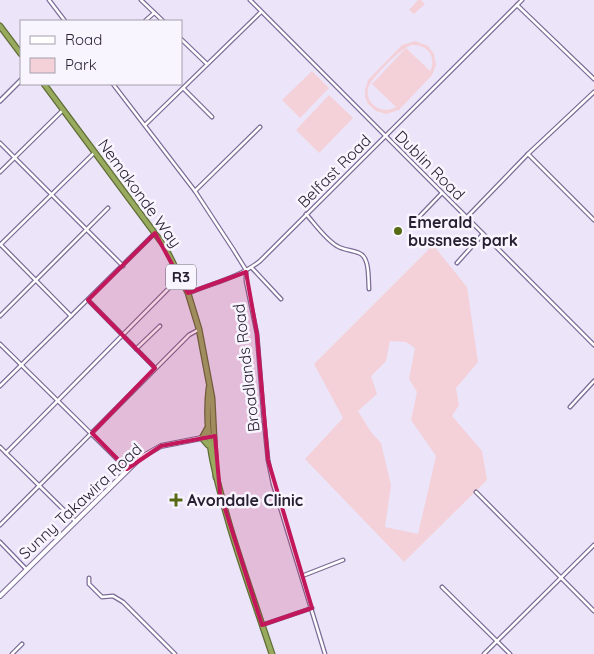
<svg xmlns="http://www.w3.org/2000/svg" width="594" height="654" font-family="Quicksand,sans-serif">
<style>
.green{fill:#f4d1d9;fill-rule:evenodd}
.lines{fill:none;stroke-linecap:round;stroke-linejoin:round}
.minor-casing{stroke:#7c6b96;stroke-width:5}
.tertiary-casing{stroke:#7c6b96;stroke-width:5.5}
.secondary-casing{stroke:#7c6b96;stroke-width:6}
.trunk-casing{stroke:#5f6c35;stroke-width:7}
.minor{stroke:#fff;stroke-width:2.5}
.tertiary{stroke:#fff;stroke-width:3}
.secondary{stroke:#fff;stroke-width:4}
.trunk{stroke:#97aa5e;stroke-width:4.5}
.marked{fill:#c2185b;fill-opacity:0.2;stroke:#c2185b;stroke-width:4;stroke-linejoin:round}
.poi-dot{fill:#566a16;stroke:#f8f5ff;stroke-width:2}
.labels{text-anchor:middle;stroke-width:5;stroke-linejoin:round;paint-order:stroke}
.shield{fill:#f8f5ff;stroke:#666070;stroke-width:1}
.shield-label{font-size:15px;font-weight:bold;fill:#272032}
.street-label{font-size:16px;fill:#272032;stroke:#f8f5ff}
.poi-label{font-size:16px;font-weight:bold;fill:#272032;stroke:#f8f5ff;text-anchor:start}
</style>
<rect width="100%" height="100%" fill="#ece5f9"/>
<!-- green -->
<g class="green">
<path d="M418,0H421L425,4L414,14L409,10Z"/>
<path d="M415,41L428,46L434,54L436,65L432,75L399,110L386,114L376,111L368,104L365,97V90L368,80L402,45ZM412,45C427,44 436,56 431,70L430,71L406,48L372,84L396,107C383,115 365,105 368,88C371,78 402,47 412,45Z"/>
<path d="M312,71L329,88L300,118L282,100Z"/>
<path d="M329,95L353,118L319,153L296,130Z"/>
<path d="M433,245L467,287L478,362L456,388L459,405L452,416L482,451L487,480L404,562L305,459L343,418L314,364ZM390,341L406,342L415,348L409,379L417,392L411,420L436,456L418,534L385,527L391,485L381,443L371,432L358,411L377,394L371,376L386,361Z"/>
</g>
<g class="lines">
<!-- minor casing -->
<g class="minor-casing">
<g id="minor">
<path d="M49,0L65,21"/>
<path d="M141,0L163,21"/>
<path d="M250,0L594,345"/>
<path d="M517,5L594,79"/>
<path d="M145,21L154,13"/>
<path d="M181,39L207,64"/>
<path d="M113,84L195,191L233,249L246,270V281L257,334L264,421L268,460L273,484L325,654"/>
<path d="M183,88L212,117"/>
<path d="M145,125L261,12"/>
<path d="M0,143L123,266"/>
<path d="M528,154L594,220"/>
<path d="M0,172L63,110"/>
<path d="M195,191L260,127"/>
<path d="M306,214C315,224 325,239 337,246C343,250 352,250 359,253C370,257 368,278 369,289"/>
<path d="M467,217L528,154L594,92"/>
<path d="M417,219L442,193"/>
<path d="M0,244L71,316"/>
<path d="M0,245L95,152"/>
<path d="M457,263L483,234"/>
<path d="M252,268L281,299"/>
<path d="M189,293C213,283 240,277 260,261L522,0"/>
<path d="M88,300L155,368"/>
<path d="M0,316L108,208"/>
<path d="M0,344L127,469"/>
<path d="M136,349L160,326"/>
<path d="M0,386L154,234"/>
<path d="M570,407L594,381"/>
<path d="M0,447L75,521"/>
<path d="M6,453L172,285"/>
<path d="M476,492L594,611"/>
<path d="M0,525L189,335L198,330"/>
<path d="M0,542L26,569"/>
<path d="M302,576L343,560"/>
<path d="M89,578V584L102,597L113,596L123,602L175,654"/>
<path d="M442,587L510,654"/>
<path d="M262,625L312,608"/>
<path d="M12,654L22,644"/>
<path d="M484,654L594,545"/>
</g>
</g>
<!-- tertiary casing -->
<g class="tertiary-casing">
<path id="tertiary" d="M0,101L21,80"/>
</g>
<!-- secondary casing -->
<g class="secondary-casing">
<path id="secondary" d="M0,596L140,458L161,446L212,436"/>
</g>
<!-- trunk casing -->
<g class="trunk-casing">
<g id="trunk">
<path d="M0,26L21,54"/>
<path d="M44,84L165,247L188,293L199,329L212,398L216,477"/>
<path d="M209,388C203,437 217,481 230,527C243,570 258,612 272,654"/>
<path d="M207,429L202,438L208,445"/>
</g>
</g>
<!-- minor -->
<use href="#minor" class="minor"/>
<!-- tertiary -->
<use href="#tertiary" class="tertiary"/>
<!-- secondary -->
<use href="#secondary" class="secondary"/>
<!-- trunk -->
<use href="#trunk" class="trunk"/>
</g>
<!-- marked area -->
<path class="marked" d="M155,233L188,293L246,272L257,334L268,460L312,608L262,625L220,493L215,436L161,446L127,469L92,433L155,368L88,300Z"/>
<!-- markers -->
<g class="poi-dot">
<circle cx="398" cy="231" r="5"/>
<path d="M173.5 492.5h5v5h5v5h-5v5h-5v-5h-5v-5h5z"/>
</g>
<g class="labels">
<!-- shield labels -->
<rect class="shield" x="166" y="264.5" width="30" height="25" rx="4"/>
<g class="shield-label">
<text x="181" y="282">R3</text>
</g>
<!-- street labels -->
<g class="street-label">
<text transform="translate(430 165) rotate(45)" y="6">Dublin Road</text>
<text transform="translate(334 171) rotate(-45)" y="6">Belfast Road</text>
<text transform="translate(140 193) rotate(54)" y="6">Nemakonde Way</text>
<text transform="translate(246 368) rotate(-97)" y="6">Broadlands Road</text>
<text transform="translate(80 501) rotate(-43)" y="6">Sunny Takawira Road</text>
</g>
<!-- poi labels -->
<g class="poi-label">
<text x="408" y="228">Emerald<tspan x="408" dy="18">bussness park</tspan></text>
<text x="187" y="506">Avondale Clinic</text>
</g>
</g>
<!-- legend -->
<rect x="20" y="20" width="162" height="65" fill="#f8f5ff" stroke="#a4a0ad"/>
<rect x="30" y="36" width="25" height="8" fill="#ffffff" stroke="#a4a0ad"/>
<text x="65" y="45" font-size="15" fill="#272032">Road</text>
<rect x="30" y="58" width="25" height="15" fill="#f4d1d9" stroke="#a4a0ad"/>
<text x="65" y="70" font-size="15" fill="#272032">Park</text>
</svg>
